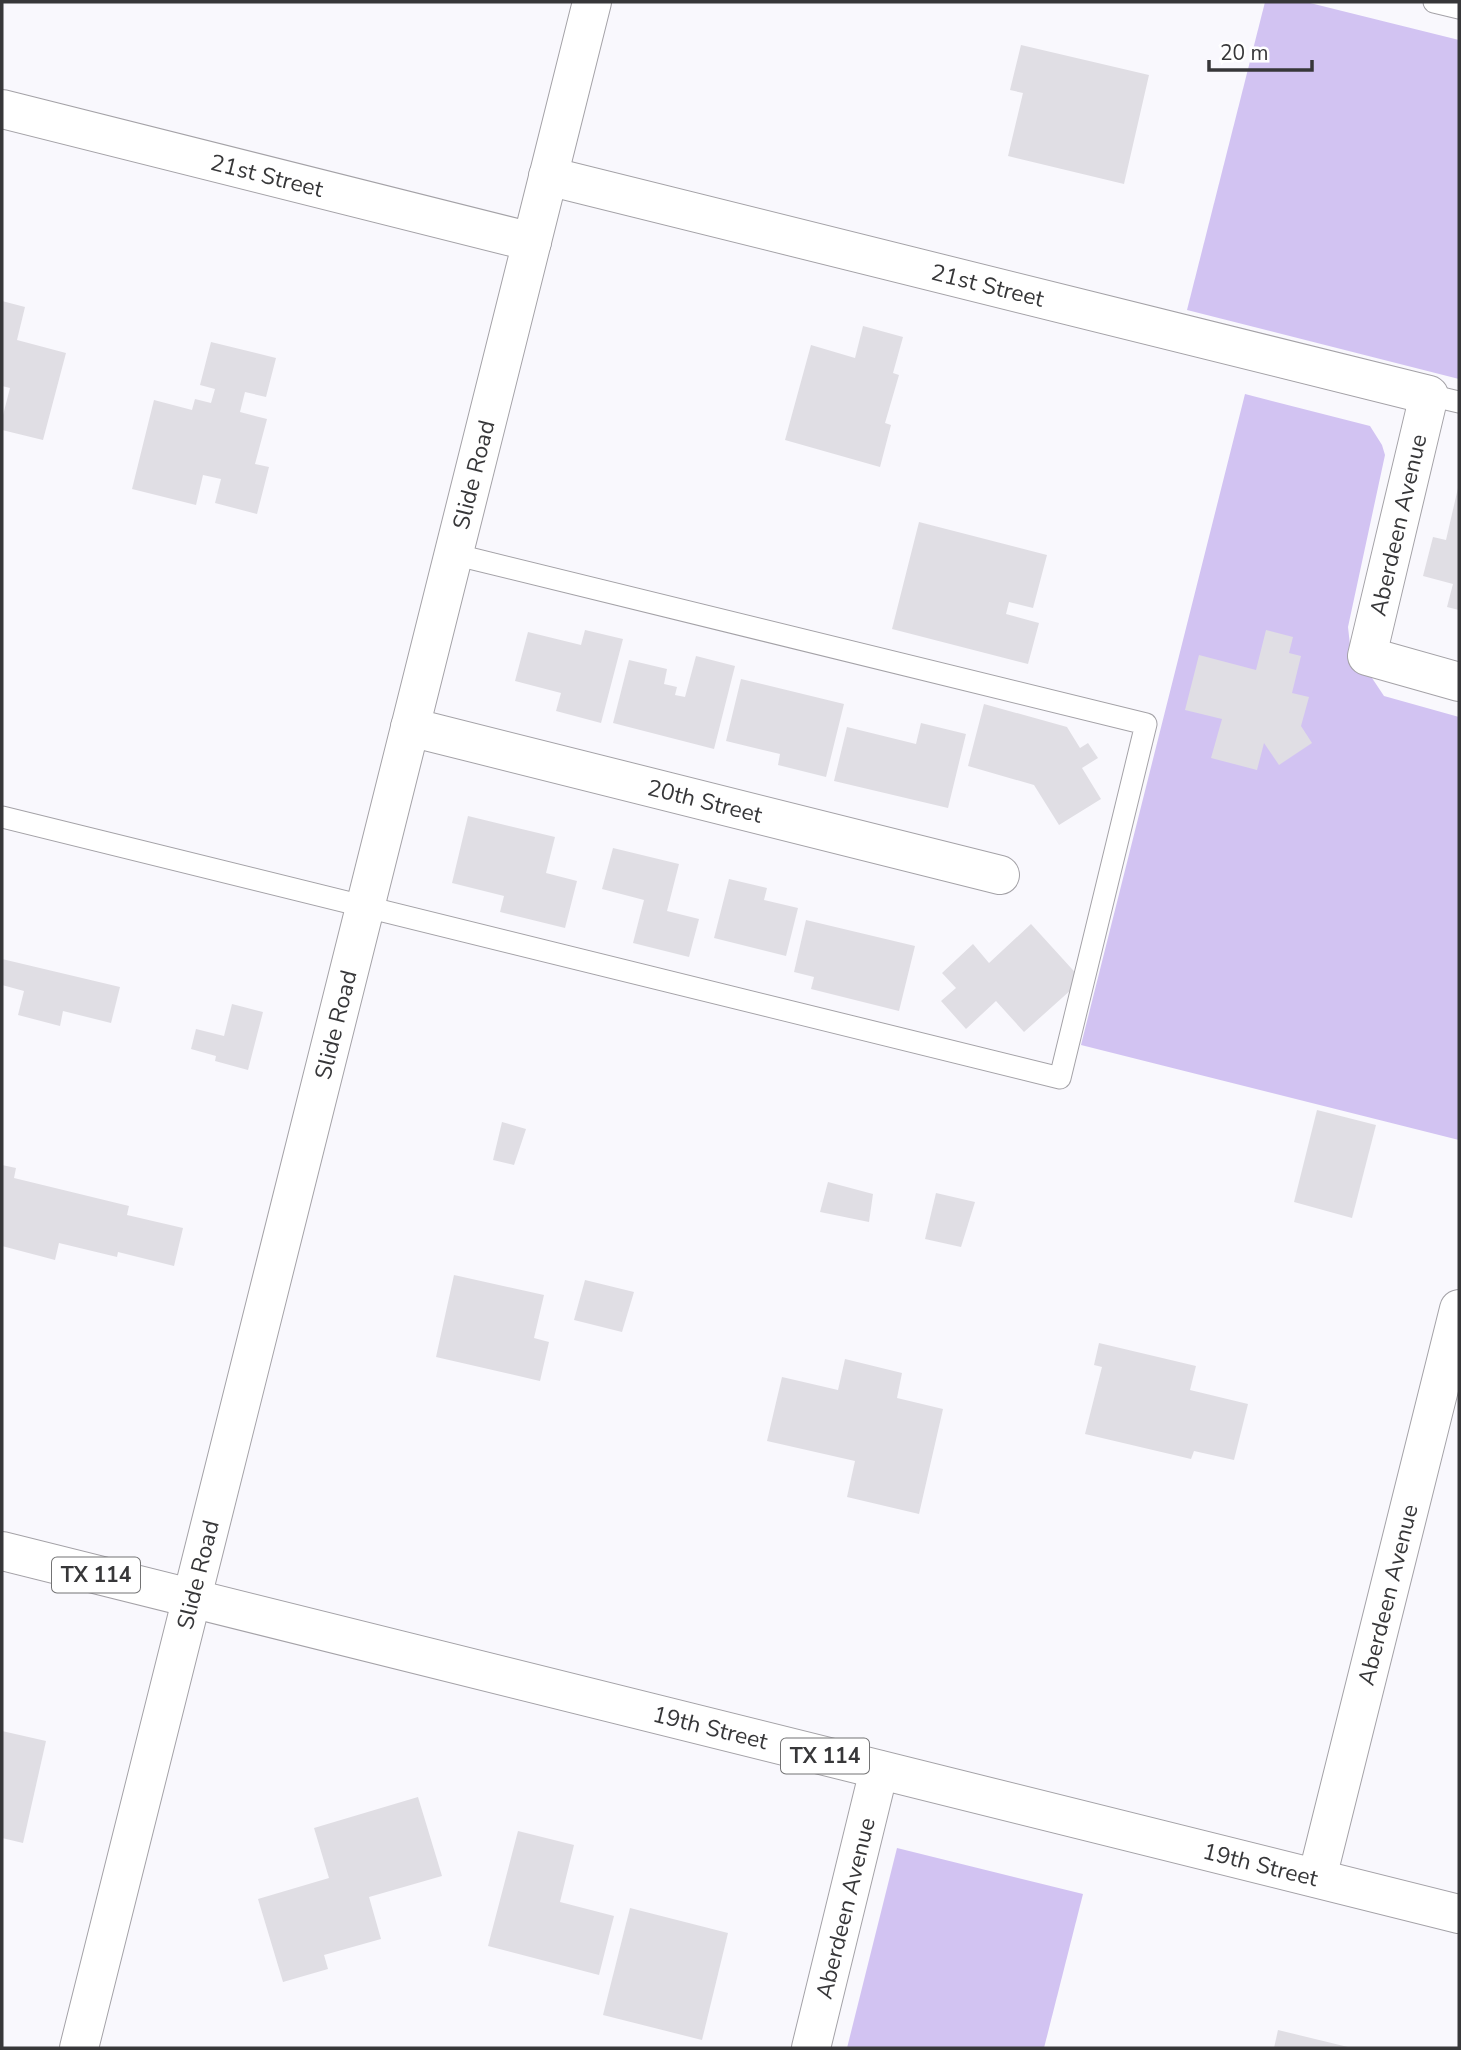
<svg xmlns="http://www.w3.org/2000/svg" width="1461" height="2050" font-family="'Nunito Sans',sans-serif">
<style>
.green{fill:#d2c3f2}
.building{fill:#e0dee4}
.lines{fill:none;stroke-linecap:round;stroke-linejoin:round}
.service-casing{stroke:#a4a2a7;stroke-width:23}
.minor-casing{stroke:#a4a2a7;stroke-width:40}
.secondary-casing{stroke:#a4a2a7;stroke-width:40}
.primary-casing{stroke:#a4a2a7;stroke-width:40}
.service{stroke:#fff;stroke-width:21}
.minor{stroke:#fff;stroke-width:38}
.secondary{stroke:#fff;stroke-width:38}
.primary{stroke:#fff;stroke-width:38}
.labels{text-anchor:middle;stroke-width:7;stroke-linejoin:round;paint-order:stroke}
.shield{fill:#fff;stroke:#737374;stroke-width:2}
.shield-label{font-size:21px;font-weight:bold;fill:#373739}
.street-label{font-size:23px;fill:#373739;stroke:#fff}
</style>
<rect width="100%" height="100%" fill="#f9f8fd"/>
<!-- green -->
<g class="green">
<path d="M1265,2H1306L1459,40V379L1187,310Z"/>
<path d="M1245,394L1370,426L1382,445L1385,455L1348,627L1350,645L1384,696L1459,717V1140L1081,1045Z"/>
<path d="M897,1848L1083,1894L1044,2048H847Z"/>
</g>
<!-- building -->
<g class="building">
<path d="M1021,45L1149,75L1124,184L1008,156L1023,93L1010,90Z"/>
<path d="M2,301L25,307L17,340L66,353L43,440L2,430V419L10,388L2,386Z"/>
<path d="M863,326L903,337L893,373L899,375L885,423L891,425L880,467L785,440L811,345L855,358Z"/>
<path d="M211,342L276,358L266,397L245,392L240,412L267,419L255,464L269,467L257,514L215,503L221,479L203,475L196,505L132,489L154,400L192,410L195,399L211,403L215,389L200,385Z"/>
<path d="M1458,488L1459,489V610L1447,607L1453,584L1423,576L1433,537L1446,540Z"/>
<path d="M919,522L1047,555L1033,608L1009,602L1006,614L1039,623L1028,664L892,629Z"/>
<path d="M585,630L623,639L601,723L556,711L561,693L515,681L528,632L581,645Z"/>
<path d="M1266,630L1293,637L1289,653L1301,656L1292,693L1309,697L1301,726L1312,743L1279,765L1264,743L1257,770L1211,758L1222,719L1185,710L1199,655L1256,670Z"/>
<path d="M696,656L735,666L714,749L613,723L629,660L667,669L664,684L677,687L675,695L685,697Z"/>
<path d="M741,679L844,704L826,777L778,765L780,754L726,741Z"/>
<path d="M984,704L1067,727L1080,748L1088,743L1098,758L1082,768L1101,799L1059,825L1034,785L968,766Z"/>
<path d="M921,723L966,734L948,808L834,781L847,727L916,744Z"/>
<path d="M468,816L555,837L546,873L577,881L565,928L500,912L504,896L452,883Z"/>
<path d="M613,848L679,864L667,911L699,919L689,957L633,943L644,900L602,889Z"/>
<path d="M729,879L767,888L764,900L798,908L786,956L714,938Z"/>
<path d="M806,920L915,946L899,1011L811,989L814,977L794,972Z"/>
<path d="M1031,924L1082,980L1024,1032L996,1001L966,1029L941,1001L956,988L942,973L973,944L989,963Z"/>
<path d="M2,959L120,987L111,1023L63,1011L60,1026L18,1015L24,991L2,985Z"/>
<path d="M232,1004L263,1012L248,1070L215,1061L216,1056L191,1049L196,1029L224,1036Z"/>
<path d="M1317,1110L1376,1125L1352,1218L1294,1202Z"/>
<path d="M502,1122L526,1129L514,1165L493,1160Z"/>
<path d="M2,1165L16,1168L14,1178L129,1206L127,1215L183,1228L174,1266L118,1252L117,1257L59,1243L55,1260L2,1246Z"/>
<path d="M828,1182L873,1194L869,1222L820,1212Z"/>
<path d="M936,1193L975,1202L961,1247L925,1239Z"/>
<path d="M454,1275L544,1295L534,1338L549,1342L540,1381L436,1357Z"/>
<path d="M585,1280L634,1292L622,1332L574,1320Z"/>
<path d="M1099,1343L1196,1366L1190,1390L1248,1404L1234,1460L1194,1451L1191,1459L1085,1434L1102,1367L1094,1365Z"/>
<path d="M845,1359L902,1373L897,1398L943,1409L919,1514L847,1497L855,1461L767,1441L782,1377L838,1390Z"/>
<path d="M2,1731L46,1741L23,1843L2,1838Z"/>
<path d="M418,1797L442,1876L369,1897L381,1939L324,1955L328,1969L283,1982L258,1899L329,1878L314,1828Z"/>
<path d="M518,1831L574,1845L560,1902L614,1916L599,1975L488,1946Z"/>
<path d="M630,1908L728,1933L702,2040L603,2015Z"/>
<path d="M1278,2030L1348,2047V2048H1274Z"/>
</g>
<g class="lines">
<!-- service casing -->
<g class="service-casing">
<g id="service">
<path d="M1434,2L1459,8"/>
<path d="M1429,395L1459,402"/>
<path d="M2,817L1060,1078L1146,724L453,554"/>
</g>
</g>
<!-- minor casing -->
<g class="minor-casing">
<g id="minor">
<path id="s1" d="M2,109L532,242"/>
<path id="s2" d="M548,176L1429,395L1367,656L1459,682"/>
<path id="s3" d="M410,727L1000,875"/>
<path id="s4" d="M1317,1878L1459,1309"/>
<path id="s5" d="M811,2048L879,1770"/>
</g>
</g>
<!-- secondary casing -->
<g class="secondary-casing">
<g id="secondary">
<path id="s6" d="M79,2048L592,2"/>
</g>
</g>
<!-- primary casing -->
<g class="primary-casing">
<g id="primary">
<path id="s7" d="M2,1551L1459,1914"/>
</g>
</g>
<!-- service -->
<use href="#service" class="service"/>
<!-- minor -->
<use href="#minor" class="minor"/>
<!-- secondary -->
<use href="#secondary" class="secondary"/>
<!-- primary -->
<use href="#primary" class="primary"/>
</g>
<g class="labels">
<!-- shield labels -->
<g class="shield">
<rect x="52" y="1557.5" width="88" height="35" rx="5"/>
<rect x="781" y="1738.5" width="88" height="35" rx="5"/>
</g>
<g class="shield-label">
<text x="96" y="1582">TX 114</text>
<text x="825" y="1763">TX 114</text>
</g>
<!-- street labels -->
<g class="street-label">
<text dy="8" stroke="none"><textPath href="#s1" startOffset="273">21st Street</textPath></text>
<text dy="8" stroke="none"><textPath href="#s2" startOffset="453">21st Street</textPath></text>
<text dy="8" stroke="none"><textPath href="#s6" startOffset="1622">Slide Road</textPath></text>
<text transform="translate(1398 525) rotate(-77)" y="8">Aberdeen Avenue</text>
<text dy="8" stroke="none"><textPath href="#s3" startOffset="304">20th Street</textPath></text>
<text dy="8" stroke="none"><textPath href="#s6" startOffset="1055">Slide Road</textPath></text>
<text dy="8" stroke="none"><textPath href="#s6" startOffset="488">Slide Road</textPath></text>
<text dy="8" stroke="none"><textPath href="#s4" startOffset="292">Aberdeen Avenue</textPath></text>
<text dy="8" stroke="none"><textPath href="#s7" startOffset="730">19th Street</textPath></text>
<text dy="8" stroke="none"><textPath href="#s7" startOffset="1297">19th Street</textPath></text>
<text dy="8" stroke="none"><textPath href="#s5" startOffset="144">Aberdeen Avenue</textPath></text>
</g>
</g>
<!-- border -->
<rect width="1461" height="2050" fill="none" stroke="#373739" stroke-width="7"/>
<!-- scale -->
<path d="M1209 60v10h103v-10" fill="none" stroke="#373739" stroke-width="3.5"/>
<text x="1220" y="60" font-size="21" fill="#373739" stroke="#ffffff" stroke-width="5" paint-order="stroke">20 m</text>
</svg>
